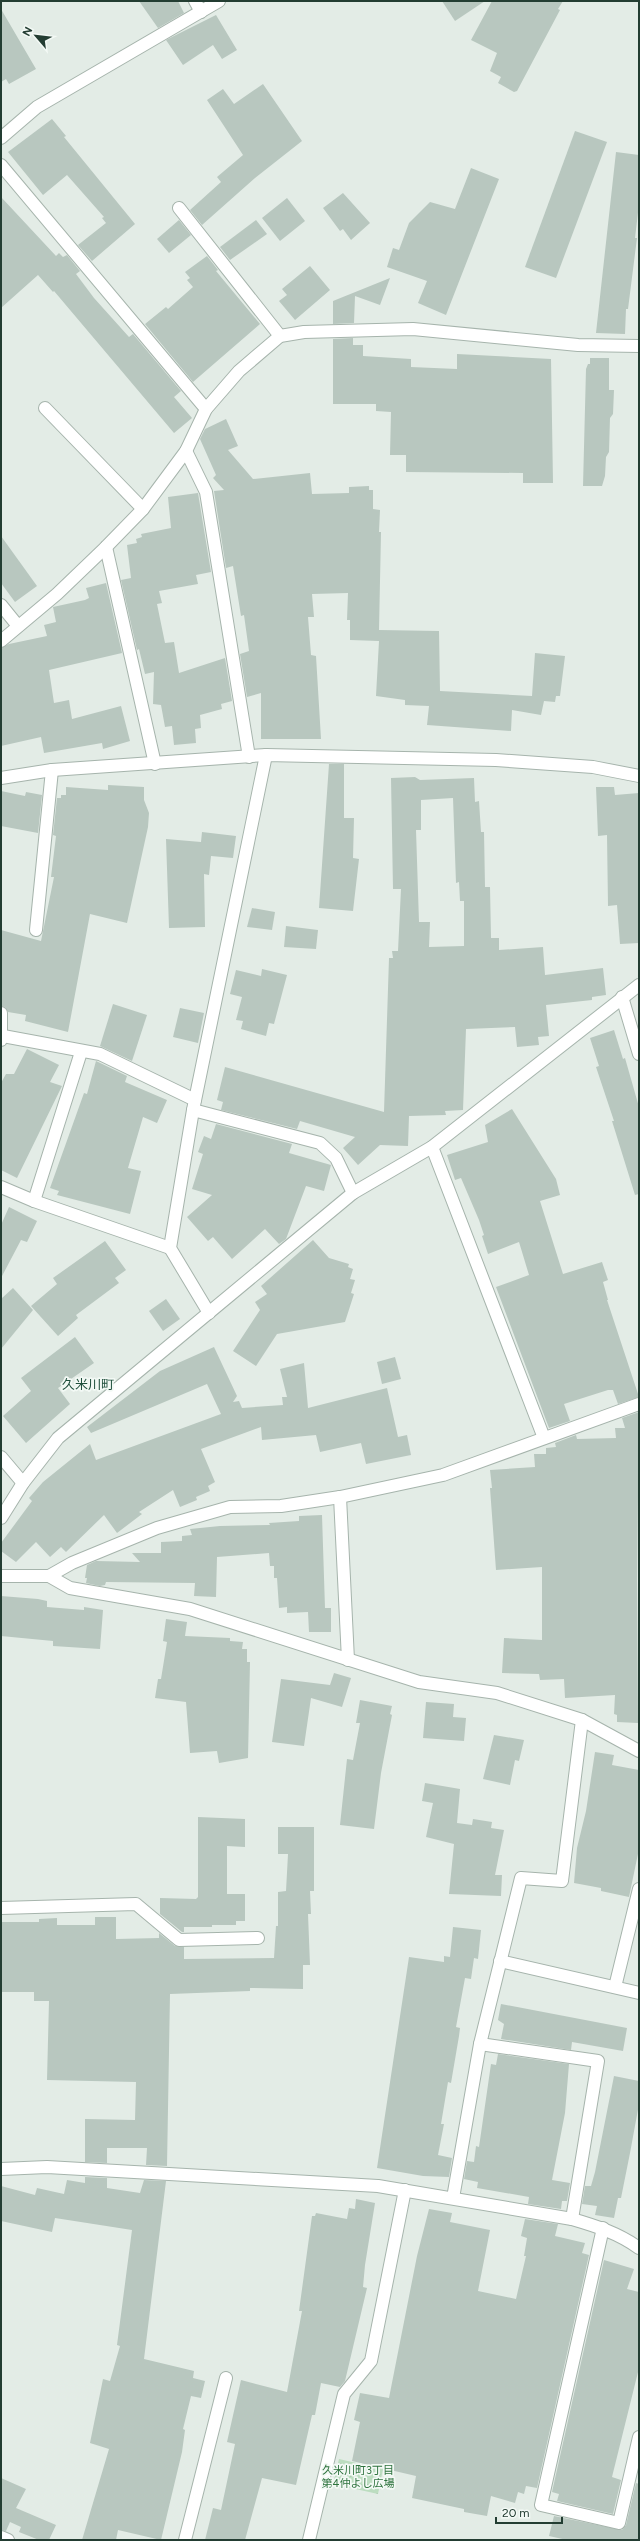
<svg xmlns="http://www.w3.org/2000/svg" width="640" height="2541" font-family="Figtree,'Noto Sans JP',sans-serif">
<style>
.park{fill:url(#park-tufts)}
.building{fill:#b8c7bf;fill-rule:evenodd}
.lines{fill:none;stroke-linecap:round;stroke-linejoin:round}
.minor-casing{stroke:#a6b4ac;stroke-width:14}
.minor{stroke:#fff;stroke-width:12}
.labels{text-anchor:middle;stroke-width:3.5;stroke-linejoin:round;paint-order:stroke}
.park-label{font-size:11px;fill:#2e733e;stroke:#f3f9f5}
.quarter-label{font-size:13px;fill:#1f4f3c;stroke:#f3f9f5}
</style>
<defs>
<pattern id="park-tufts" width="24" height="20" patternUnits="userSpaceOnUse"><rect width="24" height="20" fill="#bcddc0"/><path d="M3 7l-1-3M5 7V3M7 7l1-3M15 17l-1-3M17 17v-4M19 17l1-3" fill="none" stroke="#a1bfa5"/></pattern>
</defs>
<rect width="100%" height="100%" fill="#e3ece6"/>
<!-- park -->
<path class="park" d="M339,2459L383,2469L378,2494L333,2484Z"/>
<!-- building -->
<g class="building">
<path d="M139,1H178L184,13L158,28Z"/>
<path d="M442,1H485L455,21Z"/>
<path d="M492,1H563L558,9L560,10L517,91L514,92L498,83L501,77L490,71L497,53L471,40Z"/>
<path d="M1,9L36,69L9,84L6,79L1,82Z"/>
<path d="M216,15L237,50L222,59L213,45L183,65L166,40Z"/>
<path d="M263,84L302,141L255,178L202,225L190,210L221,182L217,177L243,155L207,100L223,89L234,104Z"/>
<path d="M52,119L66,136L64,137L135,224L92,261L78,245L106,223L102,218L104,217L67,175L43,195L8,152Z"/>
<path d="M575,131L607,142L556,278L525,267Z"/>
<path d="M616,152L639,155V204L635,238H637L628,309H626L625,334L596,333Z"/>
<path d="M471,168L499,179L446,315L418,303L427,281L387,267L393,248L399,250L409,223L430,202L455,209Z"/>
<path d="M343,193L370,223L351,240L343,229L340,231L323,208Z"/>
<path d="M1,197L56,256L59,253L63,257L67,255L80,271L76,274L94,298L129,337L133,334L181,391L174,397L192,418L174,433L54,291L53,292L38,275L1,308Z"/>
<path d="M287,198L305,221L280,241L262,218Z"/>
<path d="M179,220L191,235L169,253L157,239Z"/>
<path d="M256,220L267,234L230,260L220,247Z"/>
<path d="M207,256L218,270L216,271L260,324L193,382L145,324L166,307L168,309L193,287L187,280L190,278L185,272Z"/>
<path d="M310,266L330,290L295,320L279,301L287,295L282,289Z"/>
<path d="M390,278L380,305L355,296L354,323L333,324V301Z"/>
<path d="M353,338V345H363V356L411,359V367L457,369V354L551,359L553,483H523V473L406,472V455H390L391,412L376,411V404H333V339Z"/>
<path d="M590,358H609V390H614L613,414L610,418L609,452L606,457L605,476L602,486H583L586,369L588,364H590Z"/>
<path d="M226,419L238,446L228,450L253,479L310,473L312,494L349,493V487L369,486V490H373V509L380,510L379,532H381L379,630L439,631L440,691L532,696L535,653L565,656L560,696H556L555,702L544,701L541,715L512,710L511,731L427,725L429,706L405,705V700L376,696L379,641L350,640V620H347L348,593L312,594L314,617H308L311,655L316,656L321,739H261V693L247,697L240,654L249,651L244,615L241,616L233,566L226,568L214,491L224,490L213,478L216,475L200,439L205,429Z"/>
<path d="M198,493L211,572L196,575L198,584L159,591L162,603L157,604L165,643L174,642L179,673L225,658L232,701L221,704L222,709L200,715L201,728L195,729L196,743L174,745L172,726L165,727L161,705L153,704L154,672L145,674L139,649L137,650L121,580L131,578L127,545L137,543L136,539L142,537L141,534L171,528L168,497Z"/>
<path d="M1,536L37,586L15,602L1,583Z"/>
<path d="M106,583L122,653L49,670L54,703L69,700L72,719L121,706L130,741L103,749L102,743L44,753L41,737L1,746V648L9,644L47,636L44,625L56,622L53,607L85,600L89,598L86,588Z"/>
<path d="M329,764H344V818H354L353,858L359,859L353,911L319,908Z"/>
<path d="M415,777L420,780L474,778L475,802L479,801L481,832H484L485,887H490L491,938H499V950L543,947L545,975L603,968L606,995L592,997V1000L546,1005L549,1036L538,1037L539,1045L517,1047L515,1027L466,1029L463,1110L445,1111L446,1115L409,1116L408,1146L380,1145L358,1165L343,1148L355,1137L300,1121L297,1129L221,1110L223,1102L217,1100L225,1067L384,1112L389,958H393L392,951H398L401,889H393L391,778ZM453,798L456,883L459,882L460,901H464V946L429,947L430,922H419L416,830H421V800Z"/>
<path d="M108,785L144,787V800L149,813L148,827L127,923L90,914L68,1032L25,1021L26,1015L8,1012L5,1007L1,1006V930L41,941L54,877H51L56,836L53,835L57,798H61V795H66V787L108,790Z"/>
<path d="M596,787H614L615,795L639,793V943L620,944L617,905L608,906L607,835L598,836Z"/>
<path d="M1,791L25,796L26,792L42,795L38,833L1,826Z"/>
<path d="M202,832L236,836L233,858L211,856L209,875L204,874L205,927L169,928L166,839L201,842Z"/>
<path d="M252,908L275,912L272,930L247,927Z"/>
<path d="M286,926L318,930L316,949L284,947Z"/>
<path d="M262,969L287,975L274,1024L269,1023L266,1036L241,1029L243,1021L236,1020L242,997L230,994L236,970L261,976Z"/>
<path d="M113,1004L147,1015L132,1061L100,1046Z"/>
<path d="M180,1008L204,1013L198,1043L173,1037Z"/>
<path d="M614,1030L623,1059L625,1058L639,1107V1194L635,1195L612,1121H614L596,1067L599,1066L590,1038Z"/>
<path d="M27,1049L59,1065L50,1082L62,1086L17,1178L1,1170V1083L6,1074H14Z"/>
<path d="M96,1061L127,1076L125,1082L167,1100L157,1123L143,1117L128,1168L141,1171L130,1214L57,1195L59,1191L50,1188L84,1093L87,1094Z"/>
<path d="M512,1109L556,1179L560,1195L540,1201L563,1274L602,1262L608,1280L603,1282L608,1300H607L639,1397L618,1404L613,1390H608L564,1404L570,1421L549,1428L496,1287L529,1275L519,1242L488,1254L482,1236L484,1235L479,1220L461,1178L455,1180L447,1155L488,1142L485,1125Z"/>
<path d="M216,1124L292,1144L289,1153L331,1165L324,1191L306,1186L286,1239L279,1244L265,1229L232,1259L213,1237L208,1241L187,1217L212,1195L192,1189L203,1154L198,1152L204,1136L211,1139Z"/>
<path d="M9,1207L37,1221L27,1242L21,1240L1,1278V1225Z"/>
<path d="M313,1240L329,1258L349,1264L348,1267L353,1269L350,1279L355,1280L351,1293L354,1294L345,1322L277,1334L256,1366L233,1351L260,1310L255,1302L267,1294L261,1286Z"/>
<path d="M105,1241L126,1270L115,1278L119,1283L76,1315L78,1318L58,1336L31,1306L57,1284L53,1278Z"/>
<path d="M13,1288L33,1310L1,1349V1299Z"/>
<path d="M166,1299L180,1319L163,1331L149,1311Z"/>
<path d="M75,1337L94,1363L58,1388L70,1404L26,1443L3,1416L31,1391L21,1378Z"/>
<path d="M214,1347L237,1396L233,1402L239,1401L242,1408L283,1405L282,1397H287L280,1369L304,1363L308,1408L387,1388L398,1437L407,1435L411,1455L366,1464L361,1443L320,1452L316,1435L262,1440L261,1427L201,1449L215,1482L208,1486L210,1491L196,1497L197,1500L180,1507L173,1490L139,1512L142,1514L117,1533L104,1515L66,1552L61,1547L50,1557L36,1542L16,1562L1,1551V1543L32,1501L29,1498L43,1482L90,1444L96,1460L221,1414L207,1384L91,1433L87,1427L160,1371Z"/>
<path d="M395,1357L401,1379L382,1384L377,1362Z"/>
<path d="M639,1412L637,1580L638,1723L617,1722V1715L614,1714L615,1695L565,1698L564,1679L540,1680L539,1674L502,1673L504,1638L542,1640V1567L496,1570L490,1488H492L490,1470L535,1467L534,1454H546V1448L556,1447L555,1443L576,1435L577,1439L616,1438L615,1428H625L622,1418Z"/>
<path d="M322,1515L325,1608H331V1632H309L308,1612L287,1613V1607L279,1608L277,1578H274V1566H270L269,1553L217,1557L216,1597L194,1596L195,1583L106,1582L105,1585L100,1586L86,1583L87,1578H85L87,1565L96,1561L140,1562L132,1553H161V1542L182,1541V1536L192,1535L190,1529L220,1526L270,1525L269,1523L299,1521V1516Z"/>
<path d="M1,1596L38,1599L47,1601V1607L84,1610V1607L103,1610L100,1649L53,1646V1641L1,1636Z"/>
<path d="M166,1619L187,1622L185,1636L230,1638V1641L243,1642L242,1649H247V1662H250L248,1758L219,1763L217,1751L190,1753L186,1702L155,1698L158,1679H161L167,1642L163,1641Z"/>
<path d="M334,1673L351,1678L342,1707L311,1698L304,1746L272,1742L281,1679L330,1685Z"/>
<path d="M360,1700L392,1706L390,1714L392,1715L381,1773L374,1829L340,1825L347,1759L353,1760L360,1723H356Z"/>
<path d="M426,1702L454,1704L453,1717L466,1718L464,1741L423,1738Z"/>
<path d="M494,1735L524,1740L519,1761L515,1760L510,1785L483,1779Z"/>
<path d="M595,1752L614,1755L612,1765L639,1770V1849L629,1897L601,1891V1888L574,1883L577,1848L586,1811Z"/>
<path d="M425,1783L460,1789L457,1823L472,1825L473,1819L492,1822L491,1828L504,1830L495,1875H502L501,1896L449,1894L454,1844L426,1837L433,1803L422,1801Z"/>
<path d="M198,1817L245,1819V1847L227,1846V1894H245V1921H236V1925H212V1927H184V1932H182L160,1914V1898L196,1899L198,1897Z"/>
<path d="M278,1827H314V1891H310L311,1914H308L310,1965H303V1989L250,1988V1991L170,1994L167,2166L146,2165L147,2148H107V2163L85,2162V2119L135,2120L136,2082L47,2080L49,2001H34V1992H1V1922H39V1919L57,1918V1925H95V1917H116V1939L159,1938V1933L175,1946L184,1947V1959L274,1958L276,1926H278V1892L286,1891L288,1854H278Z"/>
<path d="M453,1927L481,1930L478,1959L474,1958L471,1979L465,1978L456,2027L460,2028L459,2036L451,2083L448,2082L441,2124H444L438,2155L452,2158L449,2177L423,2176L377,2168L409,1957L444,1962V1956L450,1957Z"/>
<path d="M501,2004L627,2028L623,2051L572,2042L571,2050L501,2039L504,2024L498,2020Z"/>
<path d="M498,2054L569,2064L565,2113L552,2180L570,2183L567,2201H562L561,2209L528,2204L529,2197L477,2188L478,2182L464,2179L467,2161L474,2162L476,2146L479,2147L491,2064L496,2065Z"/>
<path d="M614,2076L639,2081V2104L630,2153L621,2198H618L614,2218L595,2215L597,2206L582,2204L585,2186H591L595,2172Z"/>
<path d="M85,2177L107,2178V2188L140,2193L144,2180L166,2181L144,2359L194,2371L193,2378L205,2381L201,2398L191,2396L183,2429L185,2430L182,2452L161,2540L118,2530L116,2540H82L109,2449L90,2443L103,2379L110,2381L120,2346L117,2345L132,2230L55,2218L52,2232L1,2221V2186L35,2195L37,2188L64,2194L67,2180L85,2183Z"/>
<path d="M356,2199L375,2203L365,2265L363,2287L367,2288L345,2381L340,2387L321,2383L315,2415H312L296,2485L262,2478L245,2540H205L213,2508L221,2510L235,2444L227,2442L241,2380L287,2392L302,2311H299L312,2216H315L316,2213L347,2219L349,2208L355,2209Z"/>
<path d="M429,2209L452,2213L450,2222L490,2230L478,2291L516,2299L526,2256H524L527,2238L521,2236L525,2219L558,2224L555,2236L585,2243L582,2253L589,2255L537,2488L526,2486L524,2494L518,2492L515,2503L491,2496L487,2516L464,2512V2509L412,2498L416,2476L352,2461L360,2422L354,2420L360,2393L389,2398L417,2256Z"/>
<path d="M604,2260L634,2269L627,2289L639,2292V2368L612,2477L621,2480L613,2514L557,2501L559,2494L552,2492Z"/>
<path d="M1,2478L26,2489L16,2508L56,2525L49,2540H39L19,2532L21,2527L10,2522L6,2531L1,2530Z"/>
<path d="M636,2483L639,2484V2540H567L549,2536L554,2516L622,2530L626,2525Z"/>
</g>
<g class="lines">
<!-- minor casing -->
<g class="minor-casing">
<g id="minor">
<path d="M195,1L201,12"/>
<path d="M1,138L37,107L219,1"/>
<path d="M1,165L206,409"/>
<path d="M179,208L280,336"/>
<path d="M45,408L143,509"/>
<path d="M186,451L206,492L249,757"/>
<path d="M106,547L155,764"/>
<path d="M1,605L18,626"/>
<path d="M1,641L57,594L106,547L143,509L186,451L206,409L239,371L280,336L304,332L413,329L578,345L639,346"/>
<path d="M1,778L52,770L266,755L496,760L593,767L639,776"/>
<path d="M36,930L52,770"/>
<path d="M622,997L639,1054"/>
<path d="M1,1013V1040"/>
<path d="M3,1036L100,1054L195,1100"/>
<path d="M193,1110L320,1143L336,1158L353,1193"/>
<path d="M432,1147L544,1438"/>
<path d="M1,1187L34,1201L170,1248"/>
<path d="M34,1201L81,1052"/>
<path d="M209,1313L170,1248L193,1110L266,755"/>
<path d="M1,1457L23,1483"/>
<path d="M340,1497L348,1660"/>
<path d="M1,1518L23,1483L58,1438L353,1193L432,1147L639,985"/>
<path d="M1,1576H49L70,1588L190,1609L419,1682L497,1693L582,1720L639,1751"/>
<path d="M49,1576L72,1563L157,1528L230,1507L281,1506L340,1497L443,1475L639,1404"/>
<path d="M1,1908L136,1904L179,1940L258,1938"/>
<path d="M500,1961L639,1993"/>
<path d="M615,1987L639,1889"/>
<path d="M480,2044L598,2061L572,2219"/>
<path d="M1,2169L47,2167L378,2186L572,2219C596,2226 618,2233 639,2248"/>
<path d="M453,2198L480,2044L521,1878L562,1881L582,1720"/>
<path d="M603,2228L541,2505L619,2523L639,2437"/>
<path d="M1,2537L8,2540"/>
<path d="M185,2540L226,2378"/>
<path d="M309,2540L344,2394L371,2361L405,2190"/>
</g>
</g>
<!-- minor -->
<use href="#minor" class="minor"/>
</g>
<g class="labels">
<!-- park labels -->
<g class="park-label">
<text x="358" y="2474">久米川町3丁目<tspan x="358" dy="13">第4仲よし広場</tspan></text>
</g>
<!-- quarter labels -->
<g class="quarter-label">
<text x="88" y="1389">久米川町</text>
</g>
</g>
<!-- border -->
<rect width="640" height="2541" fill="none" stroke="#233d32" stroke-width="4"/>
<!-- north arrow -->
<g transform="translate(36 36) rotate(298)" stroke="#f3f9f5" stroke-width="3" paint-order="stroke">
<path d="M0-3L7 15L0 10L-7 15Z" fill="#233d32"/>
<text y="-6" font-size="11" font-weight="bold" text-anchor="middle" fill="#233d32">N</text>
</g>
<!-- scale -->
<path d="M496 2517v6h66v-6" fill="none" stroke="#233d32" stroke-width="2"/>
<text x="502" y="2517" font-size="12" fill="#233d32" stroke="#f3f9f5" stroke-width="3" paint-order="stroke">20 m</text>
</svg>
